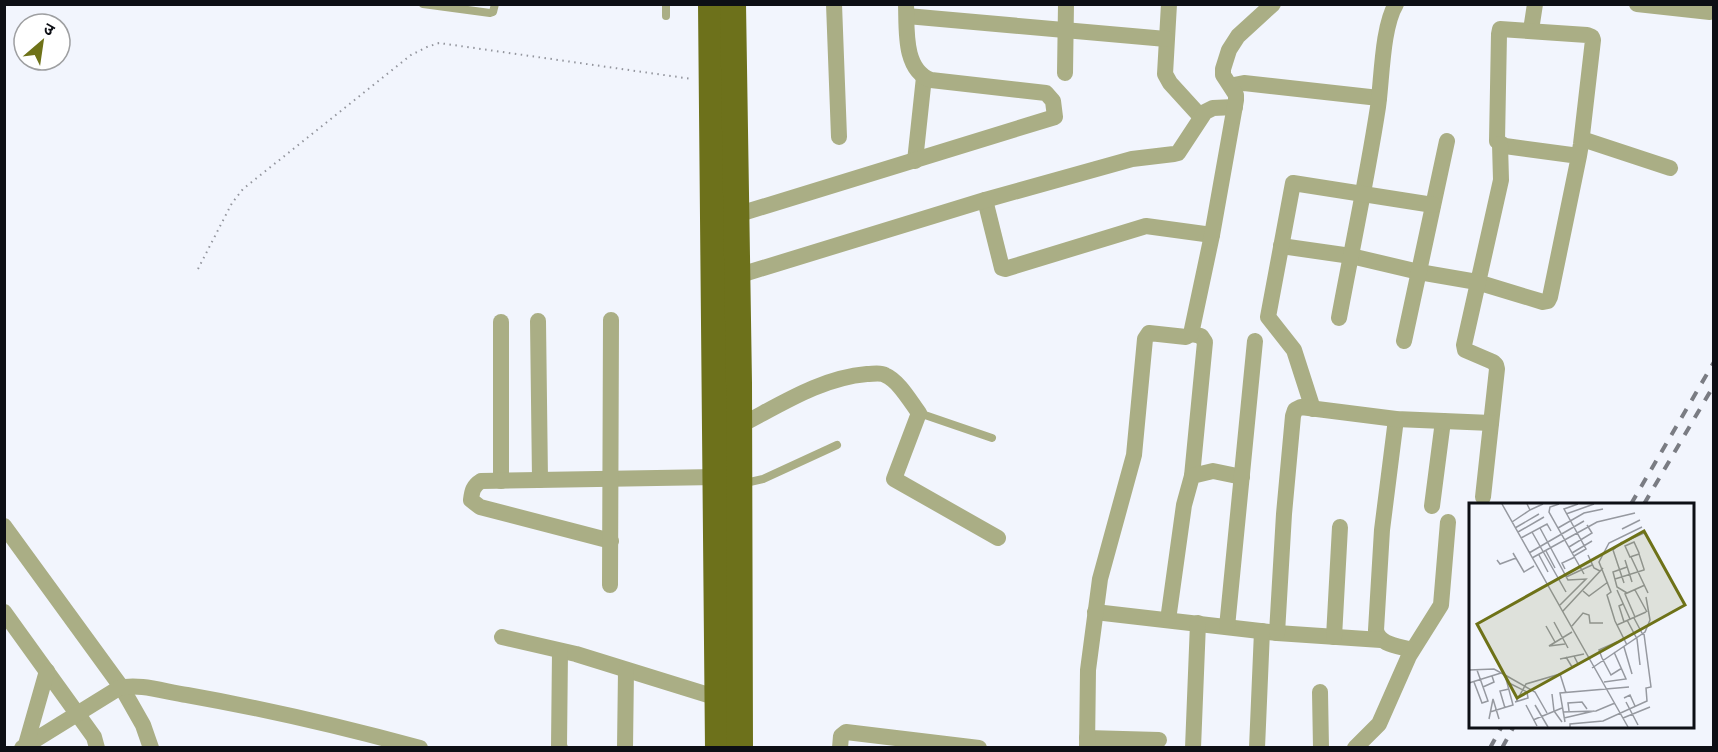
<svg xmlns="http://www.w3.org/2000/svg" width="1718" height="752" font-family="Arial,'Noto Sans Devanagari',sans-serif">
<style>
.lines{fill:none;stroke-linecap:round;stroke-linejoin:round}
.path{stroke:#93959d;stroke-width:2;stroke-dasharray:1.5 4.5;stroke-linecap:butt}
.service{stroke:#aaae85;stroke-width:8}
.minor{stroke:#aaae85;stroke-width:16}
.primary{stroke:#6d711b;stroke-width:26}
.rail{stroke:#7a7c83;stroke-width:4;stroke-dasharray:10 10;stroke-linecap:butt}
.inset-road{fill:none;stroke:#9699a0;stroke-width:1.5}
.view{fill:#6e7218;fill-opacity:0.15;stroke:#6e7218;stroke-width:3}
.inset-edge{fill:none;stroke:#0d0f15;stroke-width:3}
</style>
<rect width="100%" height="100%" fill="#f2f5fd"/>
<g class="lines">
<!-- path -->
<path class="path" d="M198,269L232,203L243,189L411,55L427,47L439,43L692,79"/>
<!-- service -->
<g class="service">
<path d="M423,4L490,13L493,12L495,4"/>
<path d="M666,4V16"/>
<path d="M919,413L992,438"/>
<path d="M741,484L763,479L837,445"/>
</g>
<!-- minor -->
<g class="minor">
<path d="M834,4L839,137"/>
<path d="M1169,4L1165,74L1170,83L1201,117"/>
<path d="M1637,4L1710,12"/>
<path d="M907,16L1166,39"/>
<path d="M1531,30L1535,4"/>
<path d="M1065,73L1066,4"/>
<path d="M1233,89L1234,85L1244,83L1379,98"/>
<path d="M1582,139L1670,168"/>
<path d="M915,161L924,77"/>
<path d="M985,200L1002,268L1005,269L1146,226L1212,235"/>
<path d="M736,215L1055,117L1053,101L1046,93L931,80C903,70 907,29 906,4"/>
<path d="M1281,246L1351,256L1419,272L1477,282L1543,302L1548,301L1550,297L1579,156L1581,144L1593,40L1592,37L1587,35L1500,29L1499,34L1497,141L1505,146L1579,156"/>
<path d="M737,276L985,200L1132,159L1174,154L1178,153L1205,112L1213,108L1235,107"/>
<path d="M1339,318C1352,248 1367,178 1378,107C1382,79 1382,27 1396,4"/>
<path d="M538,321L540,480"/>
<path d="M1191,334L1201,336L1205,342L1192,476"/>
<path d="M1404,341L1447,141"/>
<path d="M1313,409L1294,350L1268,317L1293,183L1433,205"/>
<path d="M1396,419L1382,530L1376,630C1379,645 1399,646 1412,650"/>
<path d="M739,426C780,405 820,378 867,374C873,374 880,372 885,375C899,381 910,401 919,413L894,479L998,538"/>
<path d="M501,481V322"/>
<path d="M1483,497L1497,369L1496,365L1493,362L1465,350L1464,345L1501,180L1500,144"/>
<path d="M1432,506L1443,421"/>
<path d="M4,526L122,688L143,725L151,748"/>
<path d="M611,541L480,507L471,500C472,491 473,486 481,481L716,477"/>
<path d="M610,585L611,320"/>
<path d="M4,612L94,737L97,748"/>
<path d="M1095,612L1277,633L1381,640"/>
<path d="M1168,620L1184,505L1192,476L1213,471L1242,477"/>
<path d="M1227,627L1255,341"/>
<path d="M1277,633L1284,514L1293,416L1295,410L1301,407L1396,419L1491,423"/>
<path d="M502,637L576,654L718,698"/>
<path d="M1334,637L1340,527"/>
<path d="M560,651L559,746L560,748"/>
<path d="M1320,692L1321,748"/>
<path d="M1087,738L1159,740"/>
<path d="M22,748L119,688C140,683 165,692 187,695C266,709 343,727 420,748"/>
<path d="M25,748L47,671"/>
<path d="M625,748L626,670"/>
<path d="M840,748L841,736L846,732L979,748"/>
<path d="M1087,748L1088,670L1100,579L1134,455L1145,339L1149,333L1186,337L1191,334L1212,235L1236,100V95L1223,75V69L1229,50L1238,36L1273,4"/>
<path d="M1193,748L1198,623"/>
<path d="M1257,748L1262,631"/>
<path d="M1355,748L1379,724L1409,656L1441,605L1448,522"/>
</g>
<!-- primary -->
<g class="primary">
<path d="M711,4L718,748"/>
<path d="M733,4L739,383L740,748"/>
</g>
<!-- rail -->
<g class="rail">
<path d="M1631,504L1714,362"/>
<path d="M1644,504L1714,385"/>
<path d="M1490,748L1502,726"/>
<path d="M1502,748L1514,726"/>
</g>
</g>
<!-- overview -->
<g transform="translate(1469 503)">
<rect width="225" height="225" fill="#f2f5fd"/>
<path class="inset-road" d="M33,1L159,224M58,1L61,7L74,1M90,1L81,4L80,9L115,71M97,11L125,1M43,19L61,7M46,25L70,11M71,25L99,77L117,76L91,102M89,25L115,10L134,6M153,26L171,17M49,29L75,14M63,29L97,89M52,35L78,21L82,28M157,38L175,30M153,39L144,47L155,80M100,44L123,30L118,22M77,48L86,65M44,50L55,69L65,63M60,50L115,18M103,50L123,38M70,52L79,69M119,52L125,65L131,68M105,53L117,46L95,6L109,1M162,54L179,90M63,55L128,19L166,10M28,57L31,61L47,55M156,57L163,79M96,66L93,60L106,54M97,74L123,62M146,76L175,67V66L170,51V50L165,39L156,43L161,54L170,51M148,87L161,116M166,87L178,109M114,88L120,93L139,79M158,90L148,84L144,69L158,64M154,101L150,103L155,119M94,108L134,65M166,114L156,91L176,82M165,115L174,132M158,117L168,136L171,162M85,119L99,145M148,122L177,109M77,123L86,139M103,123L114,110L120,112L121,120H134M96,141L80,143L103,129M158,142L146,118L138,92L142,89L130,59L140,40L173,24M155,144L163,171M97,154L103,164L109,161L105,153M133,155L142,172L153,165M133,155L130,147L148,139M91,156L115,151M123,165L176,129L181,117L177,94M0,167L25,166L36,172L44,202L21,209M36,172L66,189L78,210M5,179L13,200L19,198L8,167M38,179L58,189L59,195L46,199M135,179L157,176L145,149M0,180L32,170M14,184L25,179L23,173M83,191L85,208L93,219M155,195L161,192L166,203M47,199L57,181L91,171L97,190M157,199L169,222M57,202L68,223M66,202L79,224M36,205L31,188L40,186M100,208L99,200L113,199L118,206M94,209L127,208L146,200M95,215L125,208M154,215L181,204M20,216L24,196L30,216M64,217L93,205M96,219L91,190L160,184M101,224V221L134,218L178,198L177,185L182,184L175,131"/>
<path class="view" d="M175,28L216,102L48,195L8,121Z"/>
<rect width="225" height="225" class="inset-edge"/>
</g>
<!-- border -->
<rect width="1718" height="752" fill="none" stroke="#0d0f15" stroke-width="12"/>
<!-- north arrow -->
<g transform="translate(42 42) rotate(29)"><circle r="28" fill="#ffffff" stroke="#9e9fa1" stroke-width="1.5"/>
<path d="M0-4.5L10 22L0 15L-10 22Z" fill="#6e7218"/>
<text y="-9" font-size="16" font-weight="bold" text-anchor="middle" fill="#0d0f15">उ</text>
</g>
</svg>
